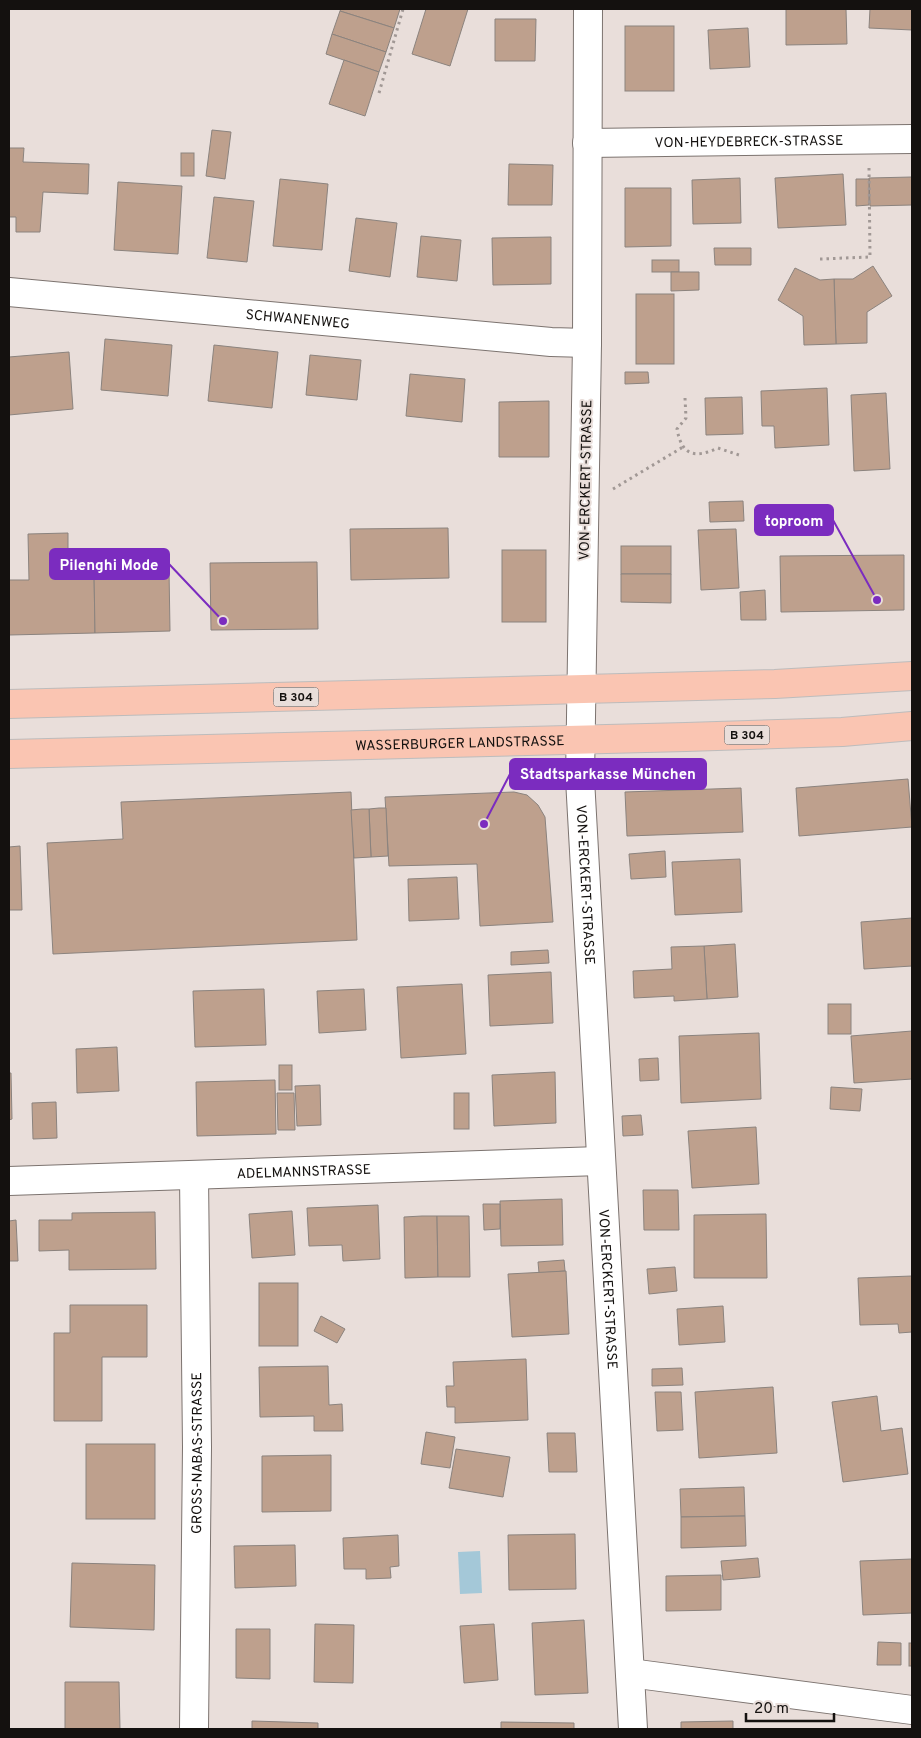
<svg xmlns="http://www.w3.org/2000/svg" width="921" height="1738" font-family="Overpass,sans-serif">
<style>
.water{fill:#a4c8d8}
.building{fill:#bea08d;stroke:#8b837e}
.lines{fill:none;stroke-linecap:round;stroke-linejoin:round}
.minor-casing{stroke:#7c736f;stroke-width:30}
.major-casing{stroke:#bdbcbc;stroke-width:30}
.path{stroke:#a19895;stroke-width:3;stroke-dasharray:2.5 4;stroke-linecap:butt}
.minor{stroke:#fff;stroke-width:28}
.major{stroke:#fac5b2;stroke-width:28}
.labels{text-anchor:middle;stroke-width:4;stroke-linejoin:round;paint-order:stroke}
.shield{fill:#e9deda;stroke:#544e4c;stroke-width:1}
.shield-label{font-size:12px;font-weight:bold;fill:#14110f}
.street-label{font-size:14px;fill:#14110f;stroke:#e9deda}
.leader{fill:none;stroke:#7b2cbf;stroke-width:2}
.callout-dot{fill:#7b2cbf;stroke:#e9deda;stroke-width:2}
.callout{fill:#7b2cbf;stroke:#7b2cbf;stroke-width:2}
.callout-label{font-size:15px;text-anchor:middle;font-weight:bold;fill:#fff}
</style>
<rect width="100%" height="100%" fill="#e9deda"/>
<!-- water -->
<path class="water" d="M480,1551L482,1593L460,1594L458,1552Z"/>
<!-- building -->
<g class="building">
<path d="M341,9H400L394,28L340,11Z"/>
<path d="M426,9H468L450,66L412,54Z"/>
<path d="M786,9H846L847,44L786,45Z"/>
<path d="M870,9H912V30L869,28Z"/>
<path d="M340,11L394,28L386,52L332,34Z"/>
<path d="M495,19H536L535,61H495Z"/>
<rect x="625" y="26" width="49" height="65"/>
<path d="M748,28L750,67L710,69L708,30Z"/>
<path d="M332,34L386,52L379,72L326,54Z"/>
<path d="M344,60L379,72L365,116L329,104Z"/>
<path d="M212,130L231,132L225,179L206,176Z"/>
<path d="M9,148H24L23,162L89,164L88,194L43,192L40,232H16V217H9Z"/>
<rect x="181" y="153" width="13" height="23"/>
<path d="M509,164L553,165L552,205H508Z"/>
<path d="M843,174L846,225L778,228L775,178Z"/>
<path d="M912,177V205L870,206L869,178Z"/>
<path d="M740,178L741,223L693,224L692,180Z"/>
<path d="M280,179L328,184L322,250L273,246Z"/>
<path d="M856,179H869V205L856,206Z"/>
<path d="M118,182L182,186L178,254L114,250Z"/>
<path d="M625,188H671V246L625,247Z"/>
<path d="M214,197L254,201L247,262L207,258Z"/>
<path d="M356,218L397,223L390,277L349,271Z"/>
<path d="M421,236L461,240L457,281L417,277Z"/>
<path d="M551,237V284L493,285L492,238Z"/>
<path d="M714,248H751V265H715Z"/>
<rect x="652" y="260" width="27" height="12"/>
<path d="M873,266L892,296L867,312V343L836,344L834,279H853Z"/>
<path d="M795,268L820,280L834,279L836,344L804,345L803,316L778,300Z"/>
<path d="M671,272H699V290L671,291Z"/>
<rect x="636" y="294" width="38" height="70"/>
<path d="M105,339L172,345L168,396L101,390Z"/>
<path d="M214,345L278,352L272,408L208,401Z"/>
<path d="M69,352L73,409L9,415V357Z"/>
<path d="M310,355L361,360L357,400L306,395Z"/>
<path d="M625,372H648L649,383L625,384Z"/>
<path d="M410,374L465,379L462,422L406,416Z"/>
<path d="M827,388L829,445L775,448L774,426H762L761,391Z"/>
<path d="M886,393L890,469L854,471L851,395Z"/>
<path d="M742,397L743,434L706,435L705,398Z"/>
<path d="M549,401V457H499V402Z"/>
<path d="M743,501L744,521L710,522L709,502Z"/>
<path d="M448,528L449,578L351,580L350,529Z"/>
<path d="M736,529L739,588L701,590L698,530Z"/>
<path d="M68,533V572H94L95,633L9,635V580H29L28,534Z"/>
<rect x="621" y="546" width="50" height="28"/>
<rect x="502" y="550" width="44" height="72"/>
<path d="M904,555V610L781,612L780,556Z"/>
<path d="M317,562L318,629L211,630L210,563Z"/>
<path d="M169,570L170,631L95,633L94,572Z"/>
<path d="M621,574H671V603L621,602Z"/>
<path d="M765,590L766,620H741L740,592Z"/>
<path d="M908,779L912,827L799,836L796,788Z"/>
<path d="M741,788L743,832L627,836L625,792Z"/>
<path d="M351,792L357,940L53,954L47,843L123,839L121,802Z"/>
<path d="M514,792L527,795L538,805L545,817L553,922L480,926L477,864L389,866L385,797Z"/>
<path d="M379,808H386L388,856L371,857L369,809Z"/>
<path d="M362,809H369L371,857L354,858L351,810Z"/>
<path d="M20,846L22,910H9V847Z"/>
<path d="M665,851L666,877L631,879L629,854Z"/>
<path d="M740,859L742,912L675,915L672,862Z"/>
<path d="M457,877L459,919L409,921L408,879Z"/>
<path d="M912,918V966L864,969L861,922Z"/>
<path d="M735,944L738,997L707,999L704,946Z"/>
<path d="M704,946L707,999L674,1001V996L634,998L633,971L672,969L671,947Z"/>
<path d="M548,950L549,963L511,965V952Z"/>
<path d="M551,972L553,1023L490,1026L488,975Z"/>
<path d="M462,984L466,1054L401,1058L397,987Z"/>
<path d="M264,989L266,1045L195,1047L193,991Z"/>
<path d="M364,989L366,1030L319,1033L317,991Z"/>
<rect x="828" y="1004" width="23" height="30"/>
<path d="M912,1031V1079L854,1083L851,1036Z"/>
<path d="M759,1033L761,1099L681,1103L679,1036Z"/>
<path d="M117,1047L119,1091L77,1093L76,1049Z"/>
<path d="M658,1058L659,1080L640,1081L639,1059Z"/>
<rect x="279" y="1065" width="13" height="25"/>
<path d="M555,1072L556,1123L494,1126L492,1075Z"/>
<path d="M9,1073H11L12,1119L9,1120Z"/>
<path d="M275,1080L276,1134L197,1136L196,1082Z"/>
<path d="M320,1085L321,1125L297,1126L295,1086Z"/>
<path d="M831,1087L862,1089L860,1111L830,1109Z"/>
<path d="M277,1093H294L295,1130H278Z"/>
<rect x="454" y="1093" width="15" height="36"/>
<path d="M56,1102L57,1138L33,1139L32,1103Z"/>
<path d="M641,1115L643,1135L623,1136L622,1116Z"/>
<path d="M756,1127L759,1184L692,1188L688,1131Z"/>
<path d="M643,1190H678L679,1230H644Z"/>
<path d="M562,1199L563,1245L501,1246L500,1201Z"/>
<path d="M483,1204H500V1229L484,1230Z"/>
<path d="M378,1205L380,1259L343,1261L342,1245L309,1246L307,1208Z"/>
<path d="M292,1211L295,1255L252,1258L249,1214Z"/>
<path d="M155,1212L156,1269L69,1270V1250L39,1251V1220H72V1213Z"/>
<path d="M766,1214L767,1278H694V1215Z"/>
<path d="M422,1216H437L438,1277L405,1278L404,1217Z"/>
<path d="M437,1216H469L470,1277H438Z"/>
<path d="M16,1220L18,1261H9V1221Z"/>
<path d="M564,1260L565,1271L539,1273L538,1262Z"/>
<path d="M675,1267L677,1291L649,1294L647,1269Z"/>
<path d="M566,1271L569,1334L512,1337L508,1274Z"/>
<path d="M912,1276V1332L899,1333L898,1324L860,1325L858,1278Z"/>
<rect x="259" y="1283" width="39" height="63"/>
<path d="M70,1305H147V1357H102V1421H54V1333H70Z"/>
<path d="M723,1306L725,1342L679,1345L677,1309Z"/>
<path d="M321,1316L345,1329L337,1343L314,1331Z"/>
<path d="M526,1359L528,1420L455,1423V1407H447L446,1386H454L453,1362Z"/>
<path d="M328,1366L329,1405L342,1404L343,1431H314V1416L260,1417L259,1367Z"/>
<path d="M682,1368L683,1385L652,1386V1369Z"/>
<path d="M773,1387L777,1453L699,1458L695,1392Z"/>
<path d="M655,1392H681L683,1430L657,1431Z"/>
<path d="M877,1396L881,1431L902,1428L908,1474L843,1482L832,1402Z"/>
<path d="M426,1432L455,1437L450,1468L421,1464Z"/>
<path d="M547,1433H575L577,1472H549Z"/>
<rect x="86" y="1444" width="69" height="75"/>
<path d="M456,1449L510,1457L503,1497L449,1488Z"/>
<path d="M331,1455V1511L262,1512V1456Z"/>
<path d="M744,1487L745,1516L681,1517L680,1489Z"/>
<path d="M745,1516L746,1546L681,1548V1517Z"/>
<path d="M575,1534L576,1589L509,1590L508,1535Z"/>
<path d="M398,1535L399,1566L390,1567L391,1578L366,1579V1569H344L343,1538Z"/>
<path d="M295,1545L296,1586L235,1588L234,1546Z"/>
<path d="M758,1558L760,1577L723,1580L721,1561Z"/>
<path d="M912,1559V1613L863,1615L860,1561Z"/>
<path d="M72,1563L155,1565L154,1630L70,1627Z"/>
<path d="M721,1575V1610L666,1611V1576Z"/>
<path d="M584,1620L588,1693L535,1695L532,1623Z"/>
<path d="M315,1624L354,1625L353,1683L314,1682Z"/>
<path d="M494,1624L498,1680L464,1683L460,1626Z"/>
<path d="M236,1629H270V1679L236,1678Z"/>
<path d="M878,1642L901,1643V1665H877Z"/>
<rect x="909" y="1643" width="3" height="23"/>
<path d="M65,1682H119L120,1729H65Z"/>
<path d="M252,1721L318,1723V1729H252Z"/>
<path d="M733,1721V1729H681V1722Z"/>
<path d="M501,1722L574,1723V1729H501Z"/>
</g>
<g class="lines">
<!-- minor casing -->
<g class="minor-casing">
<g id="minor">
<path id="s1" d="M588,9L587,343L580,779L633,1729"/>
<path id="s2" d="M587,143L912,139"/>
<path id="s3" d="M9,292L551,342L587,343"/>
<path id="s4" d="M9,1181L600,1161"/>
<path d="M630,1673L912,1710"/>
<path id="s5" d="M194,1729L197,1447L194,1176"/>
</g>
</g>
<!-- major casing -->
<g class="major-casing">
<g id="major">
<path d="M9,704L775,684L912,676"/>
<path id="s6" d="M9,754L686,737L842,732L912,726"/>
</g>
</g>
<!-- path -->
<g class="path">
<path d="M379,93L403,9"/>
<path d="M820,259L870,257L869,168"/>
<path d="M685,398L686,418L677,429C682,457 696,458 718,448L739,455"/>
<path d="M613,489L683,447"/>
</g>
<!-- minor -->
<use href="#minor" class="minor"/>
<!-- major -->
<use href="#major" class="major"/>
</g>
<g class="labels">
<!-- shield labels -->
<g class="shield">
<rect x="273.5" y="687.5" width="45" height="19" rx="4"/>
<rect x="724.5" y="725.5" width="45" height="19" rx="4"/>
</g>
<g class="shield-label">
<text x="296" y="701">B 304</text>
<text x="747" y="739">B 304</text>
</g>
<!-- street labels -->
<g class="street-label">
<text dy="5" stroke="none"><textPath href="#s2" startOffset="162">VON-HEYDEBRECK-STRASSE</textPath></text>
<text dy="5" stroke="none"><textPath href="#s3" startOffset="290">SCHWANENWEG</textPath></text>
<text transform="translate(585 480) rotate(-89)" y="5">VON-ERCKERT-STRASSE</text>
<text dy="5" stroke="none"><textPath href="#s6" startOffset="451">WASSERBURGER LANDSTRASSE</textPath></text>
<text dy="5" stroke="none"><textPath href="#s1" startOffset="876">VON-ERCKERT-STRASSE</textPath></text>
<text dy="5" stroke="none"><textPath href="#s4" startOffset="295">ADELMANNSTRASSE</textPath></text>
<text dy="5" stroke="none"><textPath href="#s1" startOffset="1281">VON-ERCKERT-STRASSE</textPath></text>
<text dy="5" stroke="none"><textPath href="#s5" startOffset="276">GROSS-NABAS-STRASSE</textPath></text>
</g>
</g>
<!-- callouts -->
<path class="leader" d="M877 600L833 520M223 621L169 564M484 824L510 774"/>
<g class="callout-dot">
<circle cx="877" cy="600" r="5"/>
<circle cx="223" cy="621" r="5"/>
<circle cx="484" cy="824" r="5"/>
</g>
<g class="callout">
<rect x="755" y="505" width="78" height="30" rx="5"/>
<rect x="50" y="549" width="119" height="30" rx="5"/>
<rect x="510" y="759" width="196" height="30" rx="5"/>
</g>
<g class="callout-label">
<text x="794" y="526">toproom</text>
<text x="109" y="570">Pilenghi Mode</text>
<text x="608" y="779">Stadtsparkasse München</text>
</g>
<!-- border -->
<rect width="921" height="1738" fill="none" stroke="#14110f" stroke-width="20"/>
<!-- scale -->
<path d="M746 1713v8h88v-8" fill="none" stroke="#14110f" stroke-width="2.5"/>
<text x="754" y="1713" font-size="15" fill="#14110f" stroke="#e9deda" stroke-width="4" paint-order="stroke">20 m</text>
</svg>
